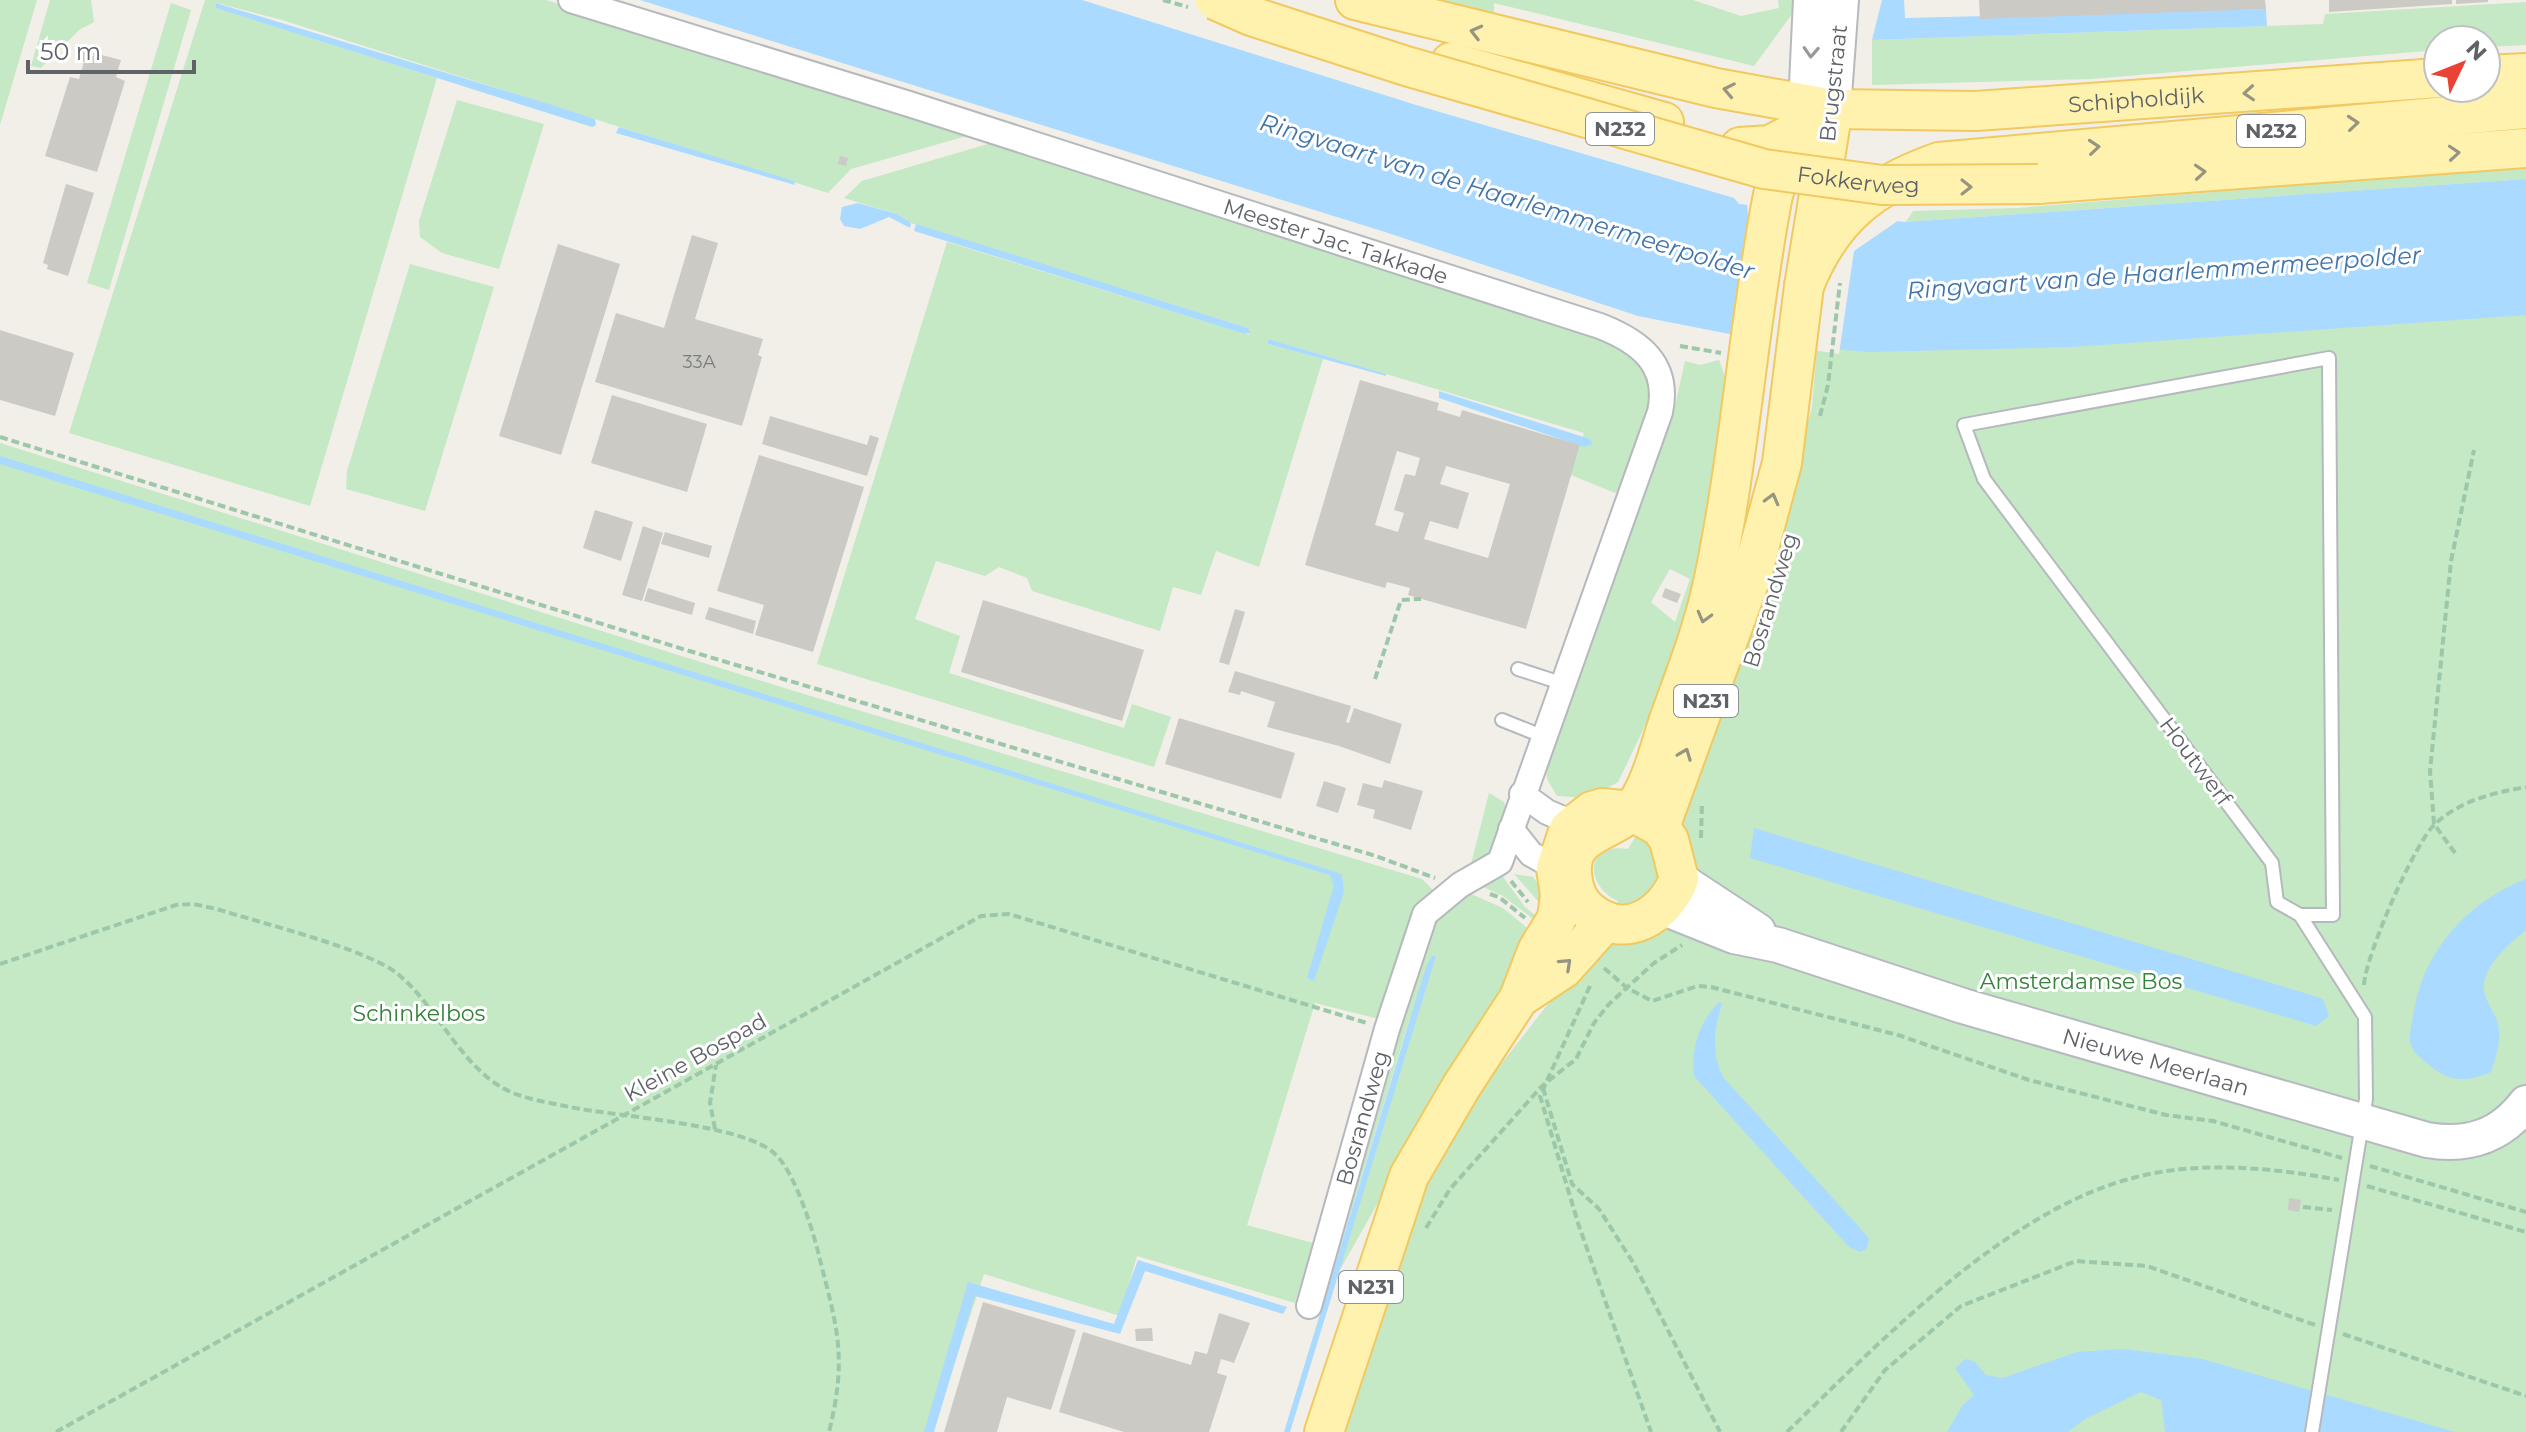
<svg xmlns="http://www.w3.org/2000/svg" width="2526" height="1432" font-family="Montserrat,sans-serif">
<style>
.green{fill:#c5e8c5;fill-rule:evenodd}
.water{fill:#aadaff}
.pier{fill:#f1efe8}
.building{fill:#cccac5;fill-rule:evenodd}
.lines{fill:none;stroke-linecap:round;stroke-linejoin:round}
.lane-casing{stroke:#b5b8bc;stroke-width:16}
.street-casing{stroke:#b5b8bc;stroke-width:28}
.secondary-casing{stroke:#b6babf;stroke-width:38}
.primary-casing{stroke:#f2c960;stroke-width:42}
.path{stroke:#9cc7a9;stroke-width:4;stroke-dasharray:8 4;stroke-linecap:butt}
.lane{stroke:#fff;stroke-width:12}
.street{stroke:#fff;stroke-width:24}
.secondary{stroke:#fff;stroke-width:34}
.primary{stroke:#fff2af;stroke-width:38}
.primary-bridge-casing{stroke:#f2c960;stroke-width:42;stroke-linecap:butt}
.primary-bridge{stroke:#fff2af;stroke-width:38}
.oneway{stroke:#979581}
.oneway2{stroke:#979a9d}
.labels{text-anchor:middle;stroke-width:6;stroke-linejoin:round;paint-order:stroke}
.number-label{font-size:18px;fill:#7a7d7f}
.shield{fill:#fff;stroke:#8f9295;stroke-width:2}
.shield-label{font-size:20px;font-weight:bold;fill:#5f6368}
.street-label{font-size:22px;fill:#5f6368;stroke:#fff}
.park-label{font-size:22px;fill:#348238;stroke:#fff}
.water-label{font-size:24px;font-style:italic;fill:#4174aa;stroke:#fff}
</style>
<rect width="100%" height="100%" fill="#f1efe8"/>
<!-- green -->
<g class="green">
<path d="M0,0H37L0,125Z"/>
<path d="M50,0H91L94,22L79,30L41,68L31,66Z"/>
<path d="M205,0H546L970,135L851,169L828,193L282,20L217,3L216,8L437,78L310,506L69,433Z"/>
<path d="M1435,0H1693L1741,16L1779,8L1778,0H1794L1795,10L1754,66L1494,3V15Z"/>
<path d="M2526,2V45L2486,47V40H2438V50L2091,79L1872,85V40L2323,24L2325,14Z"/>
<path d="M171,3L191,10L109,290L87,283Z"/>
<path d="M457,100L544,124L499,269L442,253L420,237L419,221Z"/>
<path d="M991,143L1610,338L1643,364L1654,384L1623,486L1615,493L1571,475L1584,433L1268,339V344L1323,359L1259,567L1216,551L1201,595L1173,587L1160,631L1032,591L1027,578L999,567L985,576L936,561L915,619L960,636L949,673L1124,728L1132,704L1171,717L1154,767L817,664L947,242L1249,335L1248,328L911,223L897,214L844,198L862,181Z"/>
<path d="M2526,166V179L1906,222L1913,211L2018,208Z"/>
<path d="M2526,220V1432H1332L1409,1181L1545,1008L1597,938L1618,901C1585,886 1584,842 1628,849L1637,834L1651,847L1667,820L1795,470L1812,407L1817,348Z"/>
<path d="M410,264L494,287L425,511L346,489L347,471Z"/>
<path d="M1719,360L1729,387L1705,558L1666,682L1618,782L1588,798L1557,796L1547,779L1545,759L1596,597L1674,410L1685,361L1700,365ZM1670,569L1690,579L1675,622L1651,602Z"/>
<path d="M0,443L794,691L1422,879L1433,890L1418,905L1379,1019L1315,1003L1247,1225L1313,1243L1295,1303L1137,1256L1120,1316L984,1274L932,1432H0Z"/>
<path d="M1489,793L1504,802L1506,811L1494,853L1470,868Z"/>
<path d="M1501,874L1525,907L1545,923L1544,927L1503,896L1481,886Z"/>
<path d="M1514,874L1533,877L1544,893L1546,910Z"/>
<path d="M1471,894L1503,908L1537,936L1413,1141L1337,1275L1411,1014L1321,1311L1312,1310L1427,935L1437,917Z"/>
</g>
<!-- water -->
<g class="water">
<path d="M640,0H1082L1416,105L1734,198L1739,204L1905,222L2526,179V315L2073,347L1870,352L1817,348L1724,333L1638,316L1382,231Z"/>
<path d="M1882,0H1904L1905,18L2266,9L2267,26L1872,40Z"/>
<path d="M216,3L549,104L595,119L596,125L592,127L225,11L216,8Z"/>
<path d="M619,127L794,181L795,185L616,133Z"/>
<path d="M858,203L897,214L911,223L910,228L889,217L860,229L844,226L840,219L842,207Z"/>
<path d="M916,224L1248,328L1250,333L1245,334L914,231Z"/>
<path d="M1268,339L1386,374V376L1268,344Z"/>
<path d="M1439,391L1590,439L1593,444L1584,447L1439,398Z"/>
<path d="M0,456L1342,874L1344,892L1314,981L1307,978L1334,885L1330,875L0,464Z"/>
<path d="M1754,828L2311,995L2323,999L2329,1016L2316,1026L1750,858Z"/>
<path d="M2526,879V930C2511,943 2488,961 2484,983C2482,996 2491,1007 2496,1018C2503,1036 2497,1055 2491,1072C2470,1081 2452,1083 2433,1068C2425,1061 2411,1053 2410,1041C2409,1034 2412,1023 2413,1016C2422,952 2467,902 2526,879Z"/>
<path d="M1432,956H1436L1290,1432H1284L1426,967Z"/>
<path d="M1719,1002L1722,1004C1714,1029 1711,1052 1723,1077L1869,1238L1867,1248L1861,1252L1849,1247L1694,1076C1691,1047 1699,1023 1719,1002Z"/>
<path d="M1138,1260L1287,1307L1283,1314L1145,1271L1120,1334L975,1296L934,1432H924L968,1282L1114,1324Z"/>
<path d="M2123,1349L2202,1359L2455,1432H2165L2161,1400L2141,1392L2085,1419L2068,1432H1947L1962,1406L1974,1395L1955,1368L1966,1359L1975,1362L1986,1375L2003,1378L2077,1352Z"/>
</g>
<!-- pier -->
<path class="pier" d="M1747,201L1902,218L1854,251L1839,354L1731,338L1749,233Z"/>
<!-- building -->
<g class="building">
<path d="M1979,0H2265L2266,9L1980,19Z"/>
<path d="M2329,0H2452V4L2329,12Z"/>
<path d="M2456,0H2488V2L2456,4Z"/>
<path d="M78,49L121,60L116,77L125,81L97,172L45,156L70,77L79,79L84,62L75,60Z"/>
<path d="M840,156L848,158L846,166L838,164Z"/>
<path d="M66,184L94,193L68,276L47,269L48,265L43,263Z"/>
<path d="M692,235L718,243L695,319L763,339L758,355L762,357L742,426L595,382L616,313L664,328Z"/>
<path d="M558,244L620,264L561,455L499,436Z"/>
<path d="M0,330L74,353L55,416L0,400Z"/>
<path d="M1360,380L1439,403L1437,410L1460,417L1462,410L1580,445L1526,629L1408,595L1410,588L1387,582L1385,588L1305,565ZM1397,451L1420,458L1415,476L1405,474L1394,510L1404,513L1398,532L1375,525ZM1446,466L1510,484L1488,558L1424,539L1430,521L1458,529L1469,493L1440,484Z"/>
<path d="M612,395L707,424L687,492L591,463Z"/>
<path d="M770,416L867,445L870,435L879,438L867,476L762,444Z"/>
<path d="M759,455L864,487L813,652L755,635L764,605L717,591Z"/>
<path d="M595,510L633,522L621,561L583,548Z"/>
<path d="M643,526L663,533L642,601L622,595Z"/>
<path d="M665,532L712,546L709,558L661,544Z"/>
<path d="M648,588L695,603L692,615L644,601Z"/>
<path d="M1665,588L1681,594L1677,603L1662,597Z"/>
<path d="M983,600L1144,650L1122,721L961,672Z"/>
<path d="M709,607L756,621L753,634L705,619Z"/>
<path d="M1235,609L1245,612L1229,665L1219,662Z"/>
<path d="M1235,671L1351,706L1346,722L1349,723L1354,708L1402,724L1390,764L1339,746L1267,727L1275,702L1241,691L1240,695L1228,692Z"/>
<path d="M1179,718L1295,753L1281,799L1165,764Z"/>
<path d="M1384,780L1423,791L1411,830L1373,818L1375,810L1357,805L1363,783L1382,788Z"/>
<path d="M1324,781L1346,788L1338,813L1316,806Z"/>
<path d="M2289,1198L2301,1200L2299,1212L2288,1210Z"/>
<path d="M983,1302L1076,1330L1051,1410L1007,1397L997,1432H944Z"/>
<path d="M1219,1313L1250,1323L1234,1363L1221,1359L1217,1373L1227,1376L1209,1432H1124L1059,1412L1083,1332L1191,1365L1195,1351L1207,1354Z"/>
<path d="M1152,1328L1153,1341H1136L1135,1329Z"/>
</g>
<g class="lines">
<!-- lane casing -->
<g class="lane-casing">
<g id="lane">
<path d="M2329,358L2333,915H2300L2277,902L2272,863L1984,479L1964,425Z"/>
<path d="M1518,669L1561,683"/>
<path d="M1502,720L1542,736"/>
<path d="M2300,915L2365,1017L2366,1099L2312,1432"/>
</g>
</g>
<!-- street casing -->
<g class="street-casing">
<g id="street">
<path id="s1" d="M571,0L909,104L1600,326C1641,342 1670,365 1660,412L1500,862L1460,885L1425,914L1387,1029L1309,1306"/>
<path d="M1522,794L1547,812L1575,824"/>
<path d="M1511,829L1531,854L1556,868"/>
</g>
</g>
<!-- secondary casing -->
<g class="secondary-casing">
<g id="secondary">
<path d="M1806,105L1811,0"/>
<path d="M1833,109L1841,0"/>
<path d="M1679,879L1758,931"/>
<path id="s2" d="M1664,908L1734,936L1778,945L1963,1006L2427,1140C2468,1147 2500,1137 2526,1103"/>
</g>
</g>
<!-- primary casing -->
<g class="primary-casing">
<g id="primary">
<path id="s3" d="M1355,0L1716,88L1833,109L1976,111L2438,78"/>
<path d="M1451,62L1664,122"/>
<path d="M2486,75L2526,73"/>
<path d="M1740,147L1770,145L1815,122"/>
<path d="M2038,184L2526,148"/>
<path d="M1804,286C1831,218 1871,186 1939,162L2526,109"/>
<path d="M1660,827L1752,574L1782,463L1804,286L1833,109"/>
<path d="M1519,998L1563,969L1606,921"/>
<path d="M1324,1432L1409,1176L1461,1087L1519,998L1537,951L1557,918L1560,895L1556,868L1569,829L1592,811L1602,808L1631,811L1660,827L1669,840L1679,879C1665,915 1625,942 1589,911C1578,902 1573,888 1572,874C1568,829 1617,834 1636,805C1653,779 1659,749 1669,720C1685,675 1703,630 1713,583C1740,456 1748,327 1772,200C1778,167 1803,141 1806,105"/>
</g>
</g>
<!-- path -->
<g class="path">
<path d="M1163,0L1188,7"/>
<path d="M1680,346L1721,353"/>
<path d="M1820,416L1828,385L1840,283"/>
<path d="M0,437L686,650L1376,856L1435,878"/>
<path d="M1375,679L1401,600L1421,599"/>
<path d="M1701,838L1702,803"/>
<path d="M2455,853L2434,824L2430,771L2451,561L2474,450"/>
<path d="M1511,881L1528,902"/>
<path d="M1490,894L1499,897L1525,918"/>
<path d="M0,964L176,905L193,904L217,909C260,923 369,949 399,975C437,1007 458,1061 501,1087C521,1099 547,1102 570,1107C619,1117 744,1124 775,1154C795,1172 814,1233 820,1260C838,1330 847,1359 829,1432"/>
<path d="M1604,968L1627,988L1652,1001L1698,986L1711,987L1898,1035L2029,1080L2166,1115L2213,1121L2342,1158"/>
<path d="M2364,985C2365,957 2415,841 2436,823C2462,800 2493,793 2526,787"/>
<path d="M1590,986L1540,1096L1578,1223L1651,1432"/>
<path d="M1543,1088L1572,1184L1599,1209L1634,1264L1720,1432"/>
<path d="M715,1129L710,1103L716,1065"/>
<path d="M2370,1166L2526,1212"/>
<path d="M2367,1186L2526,1232"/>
<path d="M2303,1207L2332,1210"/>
<path d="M1426,1228L1450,1189L1542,1086L1576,1059L1594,1023L1609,1004L1654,963L1682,945"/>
<path d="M2343,1334L2526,1396"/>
<path d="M56,1432L981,916L1009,914L1367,1023"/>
<path d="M1787,1432C1880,1342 2005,1211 2133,1178C2198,1160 2274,1168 2339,1180"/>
<path d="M1841,1432L1885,1370L1961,1306L2076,1261L2147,1266L2315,1325"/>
</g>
<!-- lane -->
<use href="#lane" class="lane"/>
<!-- street -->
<use href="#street" class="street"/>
<!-- secondary -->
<use href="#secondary" class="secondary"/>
<!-- primary -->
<use href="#primary" class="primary"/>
<!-- primary-bridge casing -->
<g class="primary-bridge-casing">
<g id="primary-bridge">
<path id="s4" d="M1215,0L1251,16L1406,66L1764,169L1882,185L2038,184"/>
</g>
</g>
<!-- primary-bridge -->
<use href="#primary-bridge" class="primary-bridge"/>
</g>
<!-- one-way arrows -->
<defs><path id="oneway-chevron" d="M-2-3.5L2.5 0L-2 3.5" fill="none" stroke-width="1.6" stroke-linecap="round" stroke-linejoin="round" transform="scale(2)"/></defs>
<g class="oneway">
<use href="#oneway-chevron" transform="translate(1476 32) rotate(-166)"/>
<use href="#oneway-chevron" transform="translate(1729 90) rotate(-169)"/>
<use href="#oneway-chevron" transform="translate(2249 93) rotate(176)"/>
<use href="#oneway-chevron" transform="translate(2353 123) rotate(-5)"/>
<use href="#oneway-chevron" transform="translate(2094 147) rotate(-5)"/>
<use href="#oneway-chevron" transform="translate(2454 153) rotate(-4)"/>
<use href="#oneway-chevron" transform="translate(2200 172) rotate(-4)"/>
<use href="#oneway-chevron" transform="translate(1966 187)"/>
<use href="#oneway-chevron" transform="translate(1772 499) rotate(-75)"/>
<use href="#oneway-chevron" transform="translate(1704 617) rotate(105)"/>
<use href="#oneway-chevron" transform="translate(1685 754) rotate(-69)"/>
<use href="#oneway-chevron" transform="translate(1566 964) rotate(-43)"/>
</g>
<use class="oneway2" href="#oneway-chevron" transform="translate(1811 52) rotate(93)"/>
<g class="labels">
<!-- number labels -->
<g class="number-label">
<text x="699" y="368">33A</text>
</g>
<!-- shield labels -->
<g class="shield">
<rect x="1586" y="113" width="68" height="32" rx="6"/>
<rect x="2237" y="115" width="68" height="32" rx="6"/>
<rect x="1674" y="685" width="64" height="32" rx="6"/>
<rect x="1339" y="1271" width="64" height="32" rx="6"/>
</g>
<g class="shield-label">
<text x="1620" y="136">N232</text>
<text x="2271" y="138">N232</text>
<text x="1706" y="708">N231</text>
<text x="1371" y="1294">N231</text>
</g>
<!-- street labels -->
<g class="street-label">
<text transform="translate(1833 83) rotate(-84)" y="8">Brugstraat</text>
<text dy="8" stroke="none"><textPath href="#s3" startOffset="794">Schipholdijk</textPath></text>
<text dy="8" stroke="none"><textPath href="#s4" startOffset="670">Fokkerweg</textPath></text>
<text dy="8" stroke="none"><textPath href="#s1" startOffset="802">Meester Jac. Takkade</textPath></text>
<text transform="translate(1770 600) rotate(-73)" y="8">Bosrandweg</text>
<text transform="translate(2196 761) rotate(53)" y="8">Houtwerf</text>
<text transform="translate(695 1057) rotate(-29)" y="8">Kleine Bospad</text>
<text dy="8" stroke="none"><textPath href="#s2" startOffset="516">Nieuwe Meerlaan</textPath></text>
<text transform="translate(1362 1118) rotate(-74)" y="8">Bosrandweg</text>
</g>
<!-- park labels -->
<g class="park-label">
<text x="2081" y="989">Amsterdamse Bos</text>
<text x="419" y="1021">Schinkelbos</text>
</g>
<!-- water labels -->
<g class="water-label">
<text transform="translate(1507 197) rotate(17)" y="8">Ringvaart van de Haarlemmermeerpolder</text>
<text transform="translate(2164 273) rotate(-4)" y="8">Ringvaart van de Haarlemmermeerpolder</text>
</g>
</g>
<!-- north arrow -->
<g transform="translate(2462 64) rotate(47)"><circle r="38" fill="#ffffff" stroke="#bfc1c3" stroke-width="2"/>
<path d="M0-6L14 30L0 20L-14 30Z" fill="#ea4335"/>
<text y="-12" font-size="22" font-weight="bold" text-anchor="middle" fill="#5f6368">N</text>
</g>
<!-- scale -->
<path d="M28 60v12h166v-12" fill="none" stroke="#5f6368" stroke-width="4"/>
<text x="40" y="60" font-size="24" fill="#5f6368" stroke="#ffffff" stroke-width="6" paint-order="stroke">50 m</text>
</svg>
